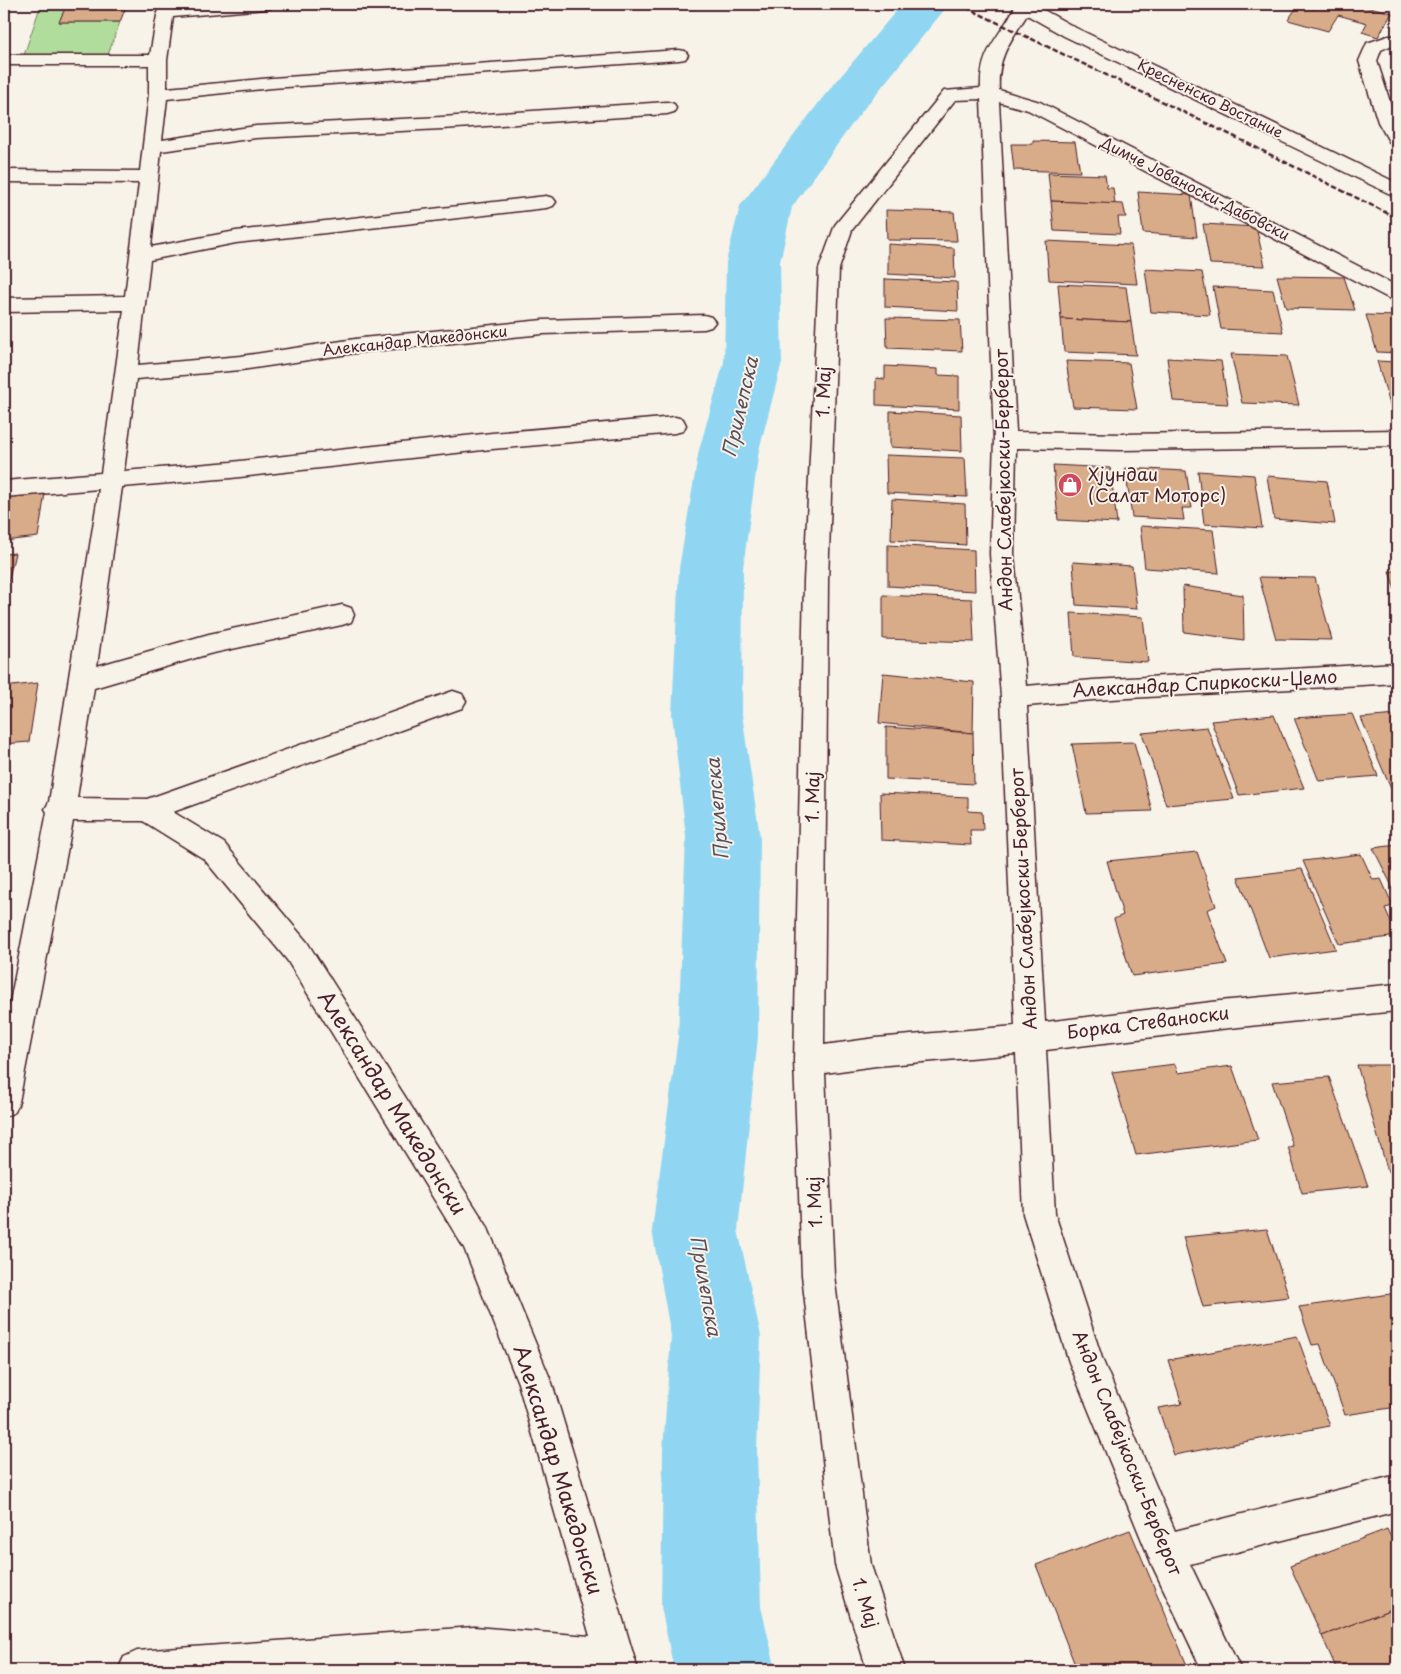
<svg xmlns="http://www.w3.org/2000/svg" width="1401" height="1674" font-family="'Playpen Sans',sans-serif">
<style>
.green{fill:#b1dd9c;stroke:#7e7e64}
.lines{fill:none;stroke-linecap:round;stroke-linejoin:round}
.river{fill:#90d6f2;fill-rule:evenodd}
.building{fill:#d8ab89;stroke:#4a1f2b}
.minor-casing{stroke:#4a1f2b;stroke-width:3}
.minor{fill:#f7f3e8;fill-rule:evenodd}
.rail{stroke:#4a1f2b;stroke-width:2.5;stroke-dasharray:5.5 2.5;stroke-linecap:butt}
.labels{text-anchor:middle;stroke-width:4;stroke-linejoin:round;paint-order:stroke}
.far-street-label{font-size:15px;fill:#4a1f2b;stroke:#f7f3e8}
.street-label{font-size:18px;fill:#4a1f2b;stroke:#f7f3e8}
.poi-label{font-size:18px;fill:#4a1f2b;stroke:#f7f3e8;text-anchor:start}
.water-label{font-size:19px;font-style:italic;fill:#5c4d5d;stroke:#f7f3e8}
.near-street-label{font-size:21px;fill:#4a1f2b;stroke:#f7f3e8}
</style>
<rect width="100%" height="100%" fill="#f7f3e8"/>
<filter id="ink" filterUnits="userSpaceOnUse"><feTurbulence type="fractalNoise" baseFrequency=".02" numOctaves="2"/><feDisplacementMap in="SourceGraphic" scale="10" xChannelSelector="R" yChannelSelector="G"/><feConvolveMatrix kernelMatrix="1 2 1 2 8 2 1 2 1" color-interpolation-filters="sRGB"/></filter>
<g filter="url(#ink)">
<!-- green -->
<path class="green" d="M41,4H67L59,22H120L106,60L22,61Z"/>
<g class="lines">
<!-- river -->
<path class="river" d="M902,4H949L858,116L792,207L780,262L782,362L759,450L743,568L742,714L760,837L758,1037L738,1230L761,1336L757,1450L761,1607L776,1670H674L661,1607L663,1450L671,1336L652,1230L678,1037L686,837L672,714L679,568L699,450L724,362L726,262L740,206L824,96Z"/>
</g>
<!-- building -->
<g class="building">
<path d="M67,4H127L120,22H59Z"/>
<path d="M1299,4L1315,9L1318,4H1358L1392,13L1378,37L1362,32L1367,23L1338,15L1328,31L1288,20Z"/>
<path d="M1033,141L1075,142L1080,172L1014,170L1011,144H1033Z"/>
<path d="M1048,173L1105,175L1107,188H1113L1115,204L1051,201Z"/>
<path d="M1138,192L1191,195L1197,237L1143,233Z"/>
<path d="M1051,201L1123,204L1126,217H1118L1120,234L1054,231Z"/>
<path d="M886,210L954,212L957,241L887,240Z"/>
<path d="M1203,224L1256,227L1265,266L1210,264Z"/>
<path d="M1046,241L1131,245L1137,284L1049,280Z"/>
<path d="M888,244L954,248L955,278L888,274Z"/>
<path d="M1145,269L1202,272L1210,315L1151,312Z"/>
<path d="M1277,276L1344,277L1355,310L1286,308Z"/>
<path d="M885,279L957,282L958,311L885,307Z"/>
<path d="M1058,284L1126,287L1131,322L1061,319Z"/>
<path d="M1213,287L1273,290L1283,332L1221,329Z"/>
<path d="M1366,315L1397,316V353L1377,352Z"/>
<path d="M886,318L960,320L962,351L887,348Z"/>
<path d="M1061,319L1131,322L1136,355L1064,352Z"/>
<path d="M1231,354L1287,356L1299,405L1242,403Z"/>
<path d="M1167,358L1221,361L1228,404L1173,401Z"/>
<path d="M1066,361L1129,363L1137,409L1073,407Z"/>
<path d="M1377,361L1397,362V409L1391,408Z"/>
<path d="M885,366L938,369V375L959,376V409L876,405V378L885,379Z"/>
<path d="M890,411L961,415L962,451L890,447Z"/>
<path d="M886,455L965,458L967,497L887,493Z"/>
<path d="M1053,465L1110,468L1117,523L1058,520Z"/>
<path d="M1125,468L1186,471L1192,508H1182L1184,520L1132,517Z"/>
<path d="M1198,471L1254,475L1262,528L1204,524Z"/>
<path d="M1267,476L1327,481L1335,524L1274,519Z"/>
<path d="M45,493L38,537L4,541V497Z"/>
<path d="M892,499L965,504L966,545L891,540Z"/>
<path d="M1140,526L1213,530L1219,573L1145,568Z"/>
<path d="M888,545L974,550L975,591L888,586Z"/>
<path d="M15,553L4,600V554Z"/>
<path d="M1073,562L1132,566L1137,609L1076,605Z"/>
<path d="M1389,571H1397V596Z"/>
<path d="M1259,577L1315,578L1332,640L1276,639Z"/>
<path d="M1183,586L1243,595L1244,640L1184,632Z"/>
<path d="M883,595L972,599L974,642L883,639Z"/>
<path d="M1071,613L1143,617L1148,662L1074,657Z"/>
<path d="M883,673L974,682L973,733L879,723Z"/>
<path d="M38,683L29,742L4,744V687Z"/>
<path d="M1352,714L1378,776L1319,781L1294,718Z"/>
<path d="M1274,715L1304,788L1239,795L1211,721Z"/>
<path d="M1397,715V789H1391L1361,718Z"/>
<path d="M886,727L973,733L974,784L886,779Z"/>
<path d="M1207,727L1234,799L1166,805L1142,733Z"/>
<path d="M1134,742L1152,811L1086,813L1072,744Z"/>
<path d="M880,793L968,797V811L982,812L983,830H970L971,845L881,840Z"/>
<path d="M1397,845V896L1373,848Z"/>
<path d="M1197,852L1216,906L1207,910L1227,964L1132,976L1114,919L1123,915L1107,861Z"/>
<path d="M1361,854L1373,880L1381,879L1393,906L1385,908L1397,936L1339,944L1303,861Z"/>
<path d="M1302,869L1336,949L1269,958L1238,877Z"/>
<path d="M1175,1064L1178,1073L1232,1066L1258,1140L1136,1155L1112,1072Z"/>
<path d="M1357,1065H1397V1171L1388,1172Z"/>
<path d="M1329,1077L1368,1186L1302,1193L1288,1147L1293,1146L1272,1082Z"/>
<path d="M1267,1229L1289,1297L1203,1307L1183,1237Z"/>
<path d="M1397,1293V1407L1345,1415L1320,1344L1312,1345L1299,1307Z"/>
<path d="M1297,1336L1330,1426L1174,1455L1158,1408L1182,1404L1168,1360Z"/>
<path d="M1387,1529L1397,1550V1607L1322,1636L1290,1566Z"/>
<path d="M1130,1530L1189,1670H1077L1036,1565Z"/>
<path d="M1397,1607V1670H1337L1322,1636Z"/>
</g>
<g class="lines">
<!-- minor casing -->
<g class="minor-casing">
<g id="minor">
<path d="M159,4H175V7L211,4H274L271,8L265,9L173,17L167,60V88L272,78L679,50L685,51L688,55L685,59L679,60L272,88L167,99L162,140L256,126L442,117L667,102L674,104L676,108L674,112L667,114L442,129L256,138L161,151L151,247L236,231L546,196L553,198L556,202L553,206L546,208L236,243L150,260L138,365L241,356L362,338L543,320L704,315L711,317L715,322L711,327L704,329L543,334L362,352L241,370L136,379L124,471L231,462L492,433L675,417L683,419L686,425L683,431L675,433L492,449L231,478L122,487L97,666L209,634L342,605L351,608L354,615L351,622L342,625L209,654L94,688L77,798L147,799L453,691L462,694L466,701L462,708L173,812L224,843L307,942L487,1226L552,1383L638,1670H543L474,1665L398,1670H118L124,1657L137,1651L474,1627L590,1636L518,1383L464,1248L287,960L204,859L143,821H73L19,1102L15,1112L4,1117V1033L47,812L45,809L49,802L99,489L4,497V481L101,473L124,310L4,312V298L125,296L139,183L4,182V170L140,171L149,94V65H4V55H150Z"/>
<path d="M1016,4H1033L1076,28L1397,183V196L1390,194L1064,36L1027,15C1010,42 997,57 999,90L1040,102L1397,286V301L1390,299L1028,110L999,102L1016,432L1121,434L1397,430V446L1121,450L1016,448L1014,554L1026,686L1093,680L1397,663V683L1093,700L1027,706L1045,1022L1220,1001L1397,984V1011L1220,1029L1046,1050L1055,1214L1103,1361L1175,1531L1397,1475V1511L1190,1564L1241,1670H1202L1152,1565L1069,1362L1023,1214L1016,1054L876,1066L825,1073L834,1275L871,1565L905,1670H867L835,1565L802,1275L794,1061L804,581L819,269L835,225L944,91L981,88C979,49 1002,36 1016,4ZM981,99L994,440L990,554L1001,697L1015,1026L876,1038L824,1045L828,581L839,269L852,230L955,100Z"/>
<path d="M1388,36H1397V46H1390L1381,50L1377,61L1397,124V145L1390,143L1378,122L1359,61L1367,43Z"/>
</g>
</g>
<!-- minor -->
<use href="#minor" class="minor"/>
<!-- rail -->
<path class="rail" d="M959,4L1235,137L1397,218"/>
</g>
</g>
<!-- icons -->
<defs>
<g id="shop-disc" transform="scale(1.25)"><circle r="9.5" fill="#d1495b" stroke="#f7f3e8"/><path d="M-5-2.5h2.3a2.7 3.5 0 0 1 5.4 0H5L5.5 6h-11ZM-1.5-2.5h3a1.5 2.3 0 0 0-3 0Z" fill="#fff"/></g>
</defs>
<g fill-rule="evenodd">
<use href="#shop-disc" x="1070" y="485"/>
</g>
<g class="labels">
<!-- far-street labels -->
<g class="far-street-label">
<text transform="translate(1210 99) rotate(26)" y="5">Кресненско Востание</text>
<text transform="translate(1195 189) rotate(27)" y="5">Димче Јованоски-Дабовски</text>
<text transform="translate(415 341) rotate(-6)" y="5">Александар Македонски</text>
</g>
<!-- street labels -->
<g class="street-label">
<text transform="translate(824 392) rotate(-88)" y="6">1. Мај</text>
<text transform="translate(1004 480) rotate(-91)" y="6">Андон Слабејкоски-Берберот</text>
<text transform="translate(1205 684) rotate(-3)" y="6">Александар Спиркоски-Џемо</text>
<text transform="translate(813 797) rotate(-89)" y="6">1. Мај</text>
<text transform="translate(1024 899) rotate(-93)" y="6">Андон Слабејкоски-Берберот</text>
<text transform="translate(1148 1023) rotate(-7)" y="6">Борка Стеваноски</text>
<text transform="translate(815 1202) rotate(-93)" y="6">1. Мај</text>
<text transform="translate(1127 1453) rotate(68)" y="6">Андон Слабејкоски-Берберот</text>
<text transform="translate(865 1603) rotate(73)" y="6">1. Мај</text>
</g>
<!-- poi labels -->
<g class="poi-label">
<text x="1088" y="481">Хјундаи<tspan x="1088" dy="21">(Салат Моторс)</tspan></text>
</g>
<!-- water labels -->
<g class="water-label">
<text transform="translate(740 407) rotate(-77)" y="7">Прилепска</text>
<text transform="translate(717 809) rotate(-95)" y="7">Прилепска</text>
<text transform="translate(706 1286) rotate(80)" y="7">Прилепска</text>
</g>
<!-- near-street labels -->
<g class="near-street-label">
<text transform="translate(392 1103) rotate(58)" y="7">Александар Македонски</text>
<text transform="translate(558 1470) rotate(73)" y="7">Александар Македонски</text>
</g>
</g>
<!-- margin -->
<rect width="1401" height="1674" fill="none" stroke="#f7f3e8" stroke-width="20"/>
<rect x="10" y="10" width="1381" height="1654" fill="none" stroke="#4a1f2b" stroke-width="2" filter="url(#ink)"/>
</svg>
